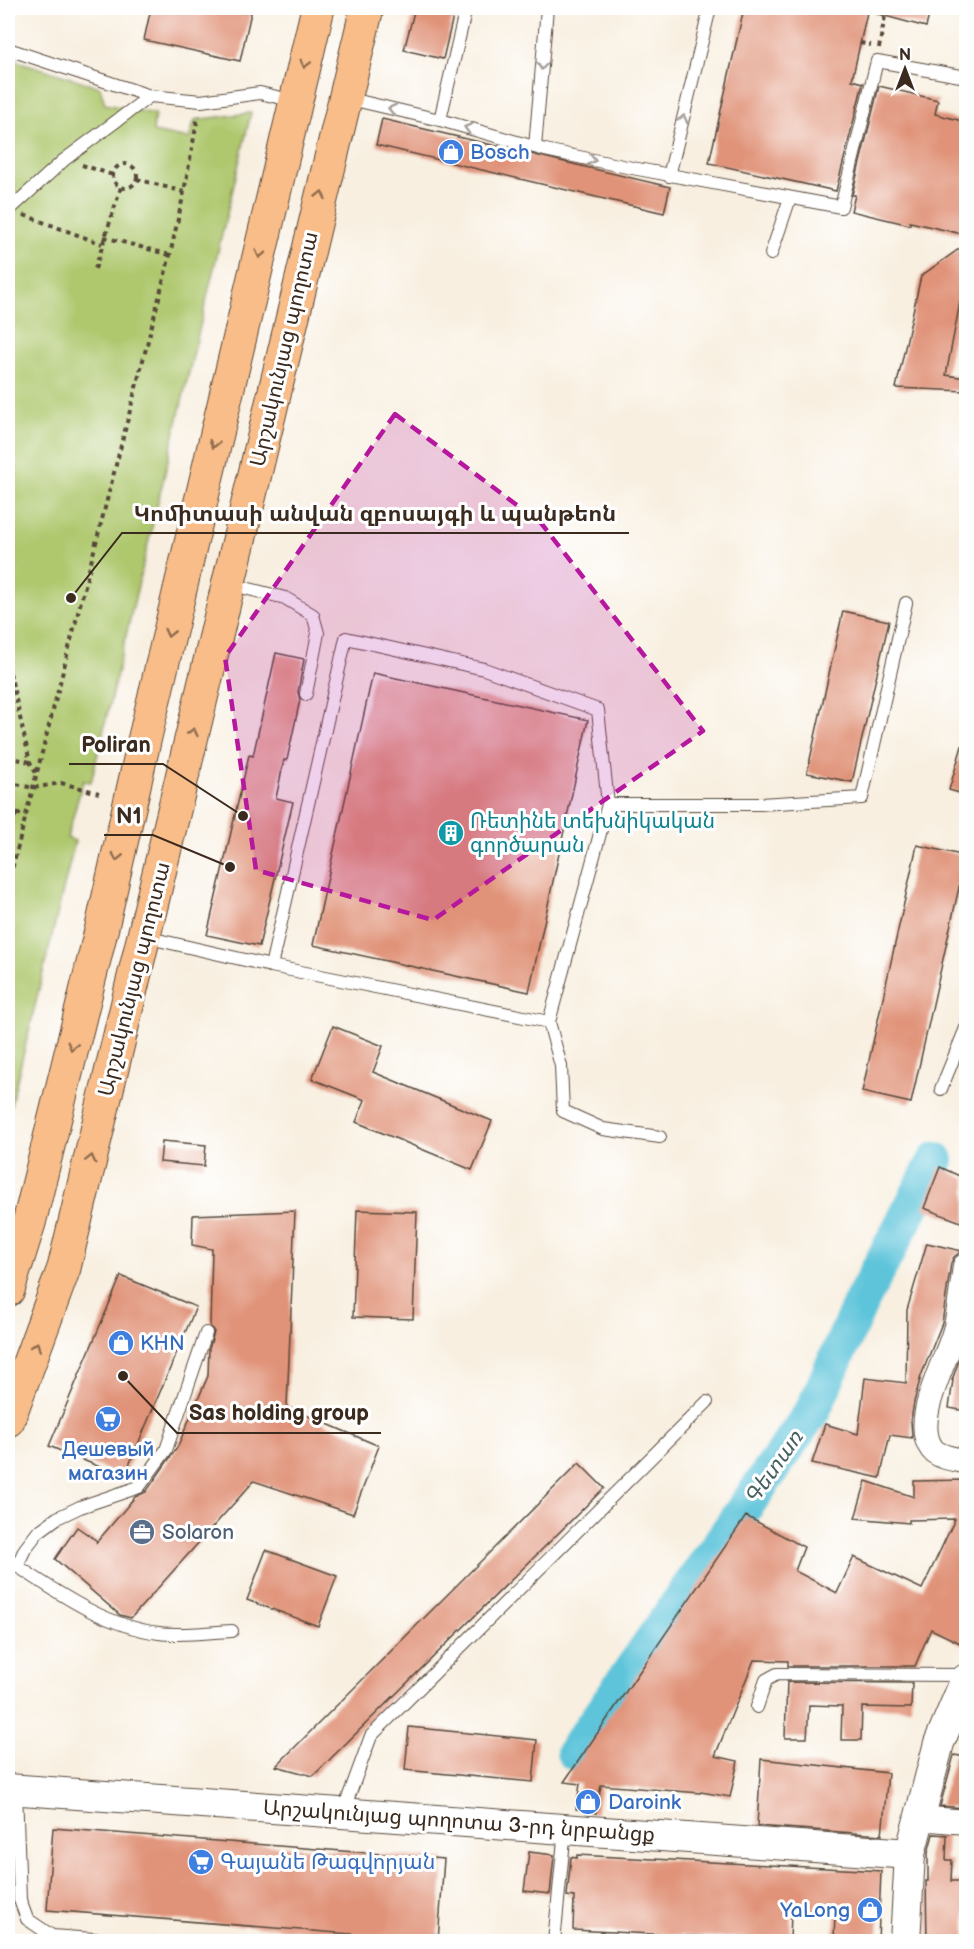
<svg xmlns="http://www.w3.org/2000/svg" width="974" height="1949" font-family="'Balsamiq Sans','Noto Sans Armenian',sans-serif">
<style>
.green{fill:#afc86e;stroke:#757946;stroke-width:1.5}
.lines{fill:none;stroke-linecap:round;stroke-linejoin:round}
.river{stroke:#5dc4da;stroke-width:36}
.building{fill:#e09378}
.service-casing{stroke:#57483b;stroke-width:14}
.minor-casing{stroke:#57483b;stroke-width:26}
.tertiary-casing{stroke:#57483b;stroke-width:32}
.primary-casing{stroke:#57483b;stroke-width:35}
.path{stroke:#57483b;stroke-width:4;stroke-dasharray:4.5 4.5;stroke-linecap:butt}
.service{stroke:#fff;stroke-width:12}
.minor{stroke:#fff;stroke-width:24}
.tertiary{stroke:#fff;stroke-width:30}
.primary{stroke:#f8bd89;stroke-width:33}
.oneway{stroke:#906c4e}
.oneway2{stroke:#a79f9a}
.marked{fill:#b5179e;fill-opacity:0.2;stroke:#b5179e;stroke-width:4.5;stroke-dasharray:12 8;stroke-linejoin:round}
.labels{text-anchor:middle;stroke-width:6;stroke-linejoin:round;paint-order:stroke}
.shop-label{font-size:21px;fill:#366cbe;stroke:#fff;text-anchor:start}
.street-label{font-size:21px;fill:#3b2a1e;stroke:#fff}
.culture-label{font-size:21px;fill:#0d838f;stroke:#fff;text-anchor:start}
.service-label{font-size:21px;fill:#4e5e75;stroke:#fff;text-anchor:start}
.water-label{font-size:22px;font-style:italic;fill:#476060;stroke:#fff}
.leader{fill:none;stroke:#3b2a1e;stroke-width:2}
.callout-dot{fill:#3b2a1e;stroke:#fff;stroke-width:2}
.callout-label{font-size:22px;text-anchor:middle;font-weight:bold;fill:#3b2a1e;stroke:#fff;stroke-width:6;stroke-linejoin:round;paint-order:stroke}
</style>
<rect width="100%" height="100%" fill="#fff"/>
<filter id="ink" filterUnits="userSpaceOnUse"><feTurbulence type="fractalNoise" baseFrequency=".0167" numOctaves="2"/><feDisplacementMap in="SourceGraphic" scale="12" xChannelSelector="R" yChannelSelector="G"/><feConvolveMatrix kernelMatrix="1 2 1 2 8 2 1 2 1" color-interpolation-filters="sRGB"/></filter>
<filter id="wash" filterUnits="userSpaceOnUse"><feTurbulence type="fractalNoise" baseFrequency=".008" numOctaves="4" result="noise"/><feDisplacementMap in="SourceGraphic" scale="24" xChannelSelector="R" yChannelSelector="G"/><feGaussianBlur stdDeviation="1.35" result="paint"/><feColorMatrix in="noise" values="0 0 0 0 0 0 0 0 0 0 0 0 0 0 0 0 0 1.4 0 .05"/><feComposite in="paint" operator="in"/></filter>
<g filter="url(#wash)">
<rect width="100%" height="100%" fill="#f8efe0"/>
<!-- green -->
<path class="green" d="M8,58L100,87L105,104L155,114L153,132L189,139L195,120L251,113L91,782L83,781L67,838L75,841L8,1117Z"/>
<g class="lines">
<!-- river -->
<path class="river" d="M574,1752L813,1410L860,1304L936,1160"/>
</g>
<g id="blocks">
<!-- building -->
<g class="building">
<path d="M151,8H252L240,61L144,40Z"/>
<path d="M415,8H455L443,59L404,50Z"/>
<path d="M744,8H868L852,80L863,83L836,191L709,163Z"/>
<path d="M874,8H931L926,27L874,13Z"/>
<path d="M879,86L938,100L935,114L966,122V235L910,222V225L851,211L855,195H852Z"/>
<path d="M382,119L670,187L664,213L376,145Z"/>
<path d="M966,244V271L946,375L966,378V391L896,388L921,276Z"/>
<path d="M843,611L889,621L852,782L807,773Z"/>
<path d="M276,653L304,659L298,692L300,700L287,760H284L276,798L293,802L259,946L207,935L249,755L253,756Z"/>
<path d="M373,673L588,720L529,992L313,945Z"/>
<path d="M962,746L966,747V795L949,790Z"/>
<path d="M917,845L966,856L911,1103L862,1092Z"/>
<path d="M333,1026L383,1046L373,1072L492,1121L472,1170L356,1122L365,1100L312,1079Z"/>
<path d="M162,1141L206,1145L204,1166L160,1162Z"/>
<path d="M940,1167L966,1179V1224L924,1208Z"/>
<path d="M357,1210L417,1212L413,1319L353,1317Z"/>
<path d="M295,1211L287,1407L379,1446L353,1514L254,1481L131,1618L120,1615L55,1559L77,1527L97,1541L96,1543L135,1497L146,1492L177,1448L208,1376L209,1349L214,1332L210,1326L212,1249L192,1245L193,1215Z"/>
<path d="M927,1243L966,1252L959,1253L954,1257L951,1263L942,1323L921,1376L914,1402L911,1420L912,1438L890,1435L880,1478L812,1463L825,1424L858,1434L865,1378L906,1383L907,1310Z"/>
<path d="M121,1276L196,1307L124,1477L49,1446Z"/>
<path d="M966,1341V1411L949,1408L953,1380H952Z"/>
<path d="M579,1463L604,1488L313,1776L276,1766Z"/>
<path d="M966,1480V1646L931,1629L915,1666H788V1661L754,1660L715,1756L738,1761L730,1797L701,1792L700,1793L601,1785L596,1813L576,1809L580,1784L564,1782L746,1516L804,1547L795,1571L837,1593L854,1557L922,1589L955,1519L909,1520V1523L855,1518L866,1481L914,1497V1481Z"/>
<path d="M266,1550L337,1576L318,1626L247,1600Z"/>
<path d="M787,1682L912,1683L911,1708L862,1707L861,1740H841L842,1706L809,1705L807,1738H785Z"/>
<path d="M409,1727L537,1740L533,1782L405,1770Z"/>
<path d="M954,1755L966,1757V1808L940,1806Z"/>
<path d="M761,1759L888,1773L882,1835L757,1826Z"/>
<path d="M53,1828L444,1859L438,1941L47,1910Z"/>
<path d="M933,1834L947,1835L946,1860H952L951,1881H966V1941H927L926,1881H928V1853Z"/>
<path d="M529,1852L554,1855L550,1894L524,1891Z"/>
<path d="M577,1855L881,1871L878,1941H834L835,1914L791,1912L790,1941L573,1930L574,1897L567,1896L571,1857L577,1858Z"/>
</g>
</g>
</g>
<g filter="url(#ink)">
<use href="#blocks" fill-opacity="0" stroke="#57483b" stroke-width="1.5"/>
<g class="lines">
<!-- service casing -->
<g class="service-casing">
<g id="service">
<path d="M8,49L150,96L201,101L260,93L294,101"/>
<path d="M346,98L440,120L545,150L627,167L841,207L877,61L966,77V72"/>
<path d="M440,120L466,8"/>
<path d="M535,147L547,8"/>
<path d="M669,176L710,8"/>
<path d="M8,211L64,160L150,96"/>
<path d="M771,254L790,198"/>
<path d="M229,584L285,598L313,615L318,633L306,694"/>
<path d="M608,804H760L862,798L906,603"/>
<path d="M145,937L271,966L549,1022"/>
<path d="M271,966L346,638L484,669L598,710L608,804L549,1022L561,1066L563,1111L603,1129L660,1137"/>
<path d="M941,1089L966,1028"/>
<path d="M8,1560C54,1590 103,1626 159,1633C182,1636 209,1632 232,1631"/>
<path d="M17,1566L25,1549L38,1532L57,1518L80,1507L139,1487L166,1450L206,1333"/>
<path d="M757,1707L766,1680L777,1674L966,1675"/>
<path d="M16,1791L20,1900L27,1919L52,1936L134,1942"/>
<path d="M343,1812L371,1736L707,1402"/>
<path d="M554,1942L565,1829"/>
</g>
</g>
<!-- minor casing -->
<g class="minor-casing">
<g id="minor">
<path d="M965,1266C962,1286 960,1306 956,1326C949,1358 910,1420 932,1449C939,1458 957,1459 966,1462"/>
<path d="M919,1818L966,1822"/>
</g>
</g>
<!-- tertiary casing -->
<g class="tertiary-casing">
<g id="tertiary">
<path d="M8,1789L910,1854"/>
<path d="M905,1942L910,1854L939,1743L966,1679"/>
</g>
</g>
<!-- primary casing -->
<g class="primary-casing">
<g id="primary">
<path d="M8,1290L29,1223L102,927L145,737L318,8"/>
<path d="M8,1420L64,1268L367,8"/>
</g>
</g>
<!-- path -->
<g class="path">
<path d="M860,43L871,45"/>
<path d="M879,48L885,16"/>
<circle cx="125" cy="176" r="12"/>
<path d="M82,165L113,175"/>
<path d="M137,179L184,192"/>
<path d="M24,215L102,244"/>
<path d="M104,237L170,255"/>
<path d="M95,269L121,187"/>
<path d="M8,664L30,762L36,773"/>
<path d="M8,691L14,693"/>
<path d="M8,757L30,762"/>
<path d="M8,782L33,788L61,783L99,793"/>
<path d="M8,811L26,816"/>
<path d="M8,824L17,814"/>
<path d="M8,885L170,255L184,192L198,116"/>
</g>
<!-- service -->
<use href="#service" class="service"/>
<!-- minor -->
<use href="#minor" class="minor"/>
<!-- tertiary -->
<use href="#tertiary" class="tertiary"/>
<!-- primary -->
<use href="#primary" class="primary"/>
</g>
<!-- one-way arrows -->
<defs><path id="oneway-chevron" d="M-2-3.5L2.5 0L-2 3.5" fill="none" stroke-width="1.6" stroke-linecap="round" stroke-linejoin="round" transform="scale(1.5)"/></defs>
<g class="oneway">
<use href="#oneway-chevron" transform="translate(305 64) rotate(104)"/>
<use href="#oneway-chevron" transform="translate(321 195) rotate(-77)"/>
<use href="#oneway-chevron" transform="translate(260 254) rotate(103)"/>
<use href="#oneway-chevron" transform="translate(214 444) rotate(103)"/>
<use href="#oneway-chevron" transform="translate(169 633) rotate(103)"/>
<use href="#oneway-chevron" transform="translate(193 732) rotate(-77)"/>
<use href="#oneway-chevron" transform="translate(117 857) rotate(103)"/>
<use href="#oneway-chevron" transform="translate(72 1046) rotate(104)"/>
<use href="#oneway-chevron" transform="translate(91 1159) rotate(-76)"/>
<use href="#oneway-chevron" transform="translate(36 1346) rotate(-69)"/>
</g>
<g class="oneway2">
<use href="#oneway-chevron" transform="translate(542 66) rotate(95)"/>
<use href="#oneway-chevron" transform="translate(392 109) rotate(-167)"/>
<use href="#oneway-chevron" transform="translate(683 119) rotate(-76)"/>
<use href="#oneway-chevron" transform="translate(468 128) rotate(-164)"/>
<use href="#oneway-chevron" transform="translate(592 160) rotate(12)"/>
</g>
</g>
<!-- marked area -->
<path class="marked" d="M395,414L541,523L703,731L433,920L256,870L225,657Z"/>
<!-- icons -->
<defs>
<g id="shop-disc" transform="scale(1.35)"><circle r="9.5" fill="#3f7fe0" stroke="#fff"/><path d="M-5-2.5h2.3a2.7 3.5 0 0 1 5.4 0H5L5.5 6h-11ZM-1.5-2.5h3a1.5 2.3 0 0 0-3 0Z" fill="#fff"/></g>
<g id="building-disc" transform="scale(1.35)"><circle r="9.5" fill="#0f9aa8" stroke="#fff"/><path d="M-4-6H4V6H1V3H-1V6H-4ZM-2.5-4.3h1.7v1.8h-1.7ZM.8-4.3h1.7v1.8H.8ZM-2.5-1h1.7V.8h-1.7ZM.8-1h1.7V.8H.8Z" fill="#fff"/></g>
<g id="supermarket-disc" transform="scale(1.35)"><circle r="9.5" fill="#3f7fe0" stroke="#fff"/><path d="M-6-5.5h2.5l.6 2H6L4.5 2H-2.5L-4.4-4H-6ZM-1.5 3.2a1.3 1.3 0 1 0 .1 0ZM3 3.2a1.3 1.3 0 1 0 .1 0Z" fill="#fff"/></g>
<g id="office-disc" transform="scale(1.35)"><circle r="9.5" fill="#5c6f8a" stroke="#fff"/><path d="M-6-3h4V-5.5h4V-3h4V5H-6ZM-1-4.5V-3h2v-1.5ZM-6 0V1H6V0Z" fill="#fff"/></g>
</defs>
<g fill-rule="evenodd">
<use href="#shop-disc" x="451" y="152"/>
<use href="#building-disc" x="451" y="833"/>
<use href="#shop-disc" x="121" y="1343"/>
<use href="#supermarket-disc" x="108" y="1419"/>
<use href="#office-disc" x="142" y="1532"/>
<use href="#shop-disc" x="588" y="1802"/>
<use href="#supermarket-disc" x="201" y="1862"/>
<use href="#shop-disc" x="870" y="1910"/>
</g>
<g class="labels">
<!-- shop labels -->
<g class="shop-label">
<text x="470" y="159">Bosch</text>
<text x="140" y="1350">KHN</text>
<text x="108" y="1456" text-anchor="middle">Дешевый<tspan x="108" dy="24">магазин</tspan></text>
<text x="608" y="1809">Daroink</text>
<text x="220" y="1869">Գայանե Թագվորյան</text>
<text x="850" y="1917" text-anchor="end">YaLong</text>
</g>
<!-- street labels -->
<g class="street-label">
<text transform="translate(284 349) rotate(-77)" y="7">Արշակունյաց պողոտա</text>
<text transform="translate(134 979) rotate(-76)" y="7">Արշակունյաց պողոտա</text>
<text transform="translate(459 1821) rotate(4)" y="7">Արշակունյաց պողոտա 3-րդ նրբանցք</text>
</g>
<!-- culture labels -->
<g class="culture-label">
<text x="470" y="828">Ռետինե տեխնիկական<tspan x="470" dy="24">գործարան</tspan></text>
</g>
<!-- service labels -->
<g class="service-label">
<text x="162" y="1539">Solaron</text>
</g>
<!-- water labels -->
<g class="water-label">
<text transform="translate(773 1467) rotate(-55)" y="8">Գետառ</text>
</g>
</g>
<!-- callouts -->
<path class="leader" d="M71 598L122 533H629M243 816L163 764H69M230 867L153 835H104M123 1376L177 1433H381"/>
<g class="callout-dot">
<circle cx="71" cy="598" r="6"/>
<circle cx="243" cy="816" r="6"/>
<circle cx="230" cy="867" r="6"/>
<circle cx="123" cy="1376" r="6"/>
</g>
<g class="callout-label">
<text x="375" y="521">Կոմիտասի անվան զբոսայգի և պանթեոն</text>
<text x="116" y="752">Poliran</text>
<text x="129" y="823">N1</text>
<text x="279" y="1420">Sas holding group</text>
</g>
<!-- margin -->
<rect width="974" height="1949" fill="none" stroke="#fff" stroke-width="30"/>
<!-- north arrow -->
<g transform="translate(905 69)" stroke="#ffffff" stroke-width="4.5" paint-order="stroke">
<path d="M0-4.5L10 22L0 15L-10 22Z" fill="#3b2a1e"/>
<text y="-9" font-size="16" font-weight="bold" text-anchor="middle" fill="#3b2a1e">N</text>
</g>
</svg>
